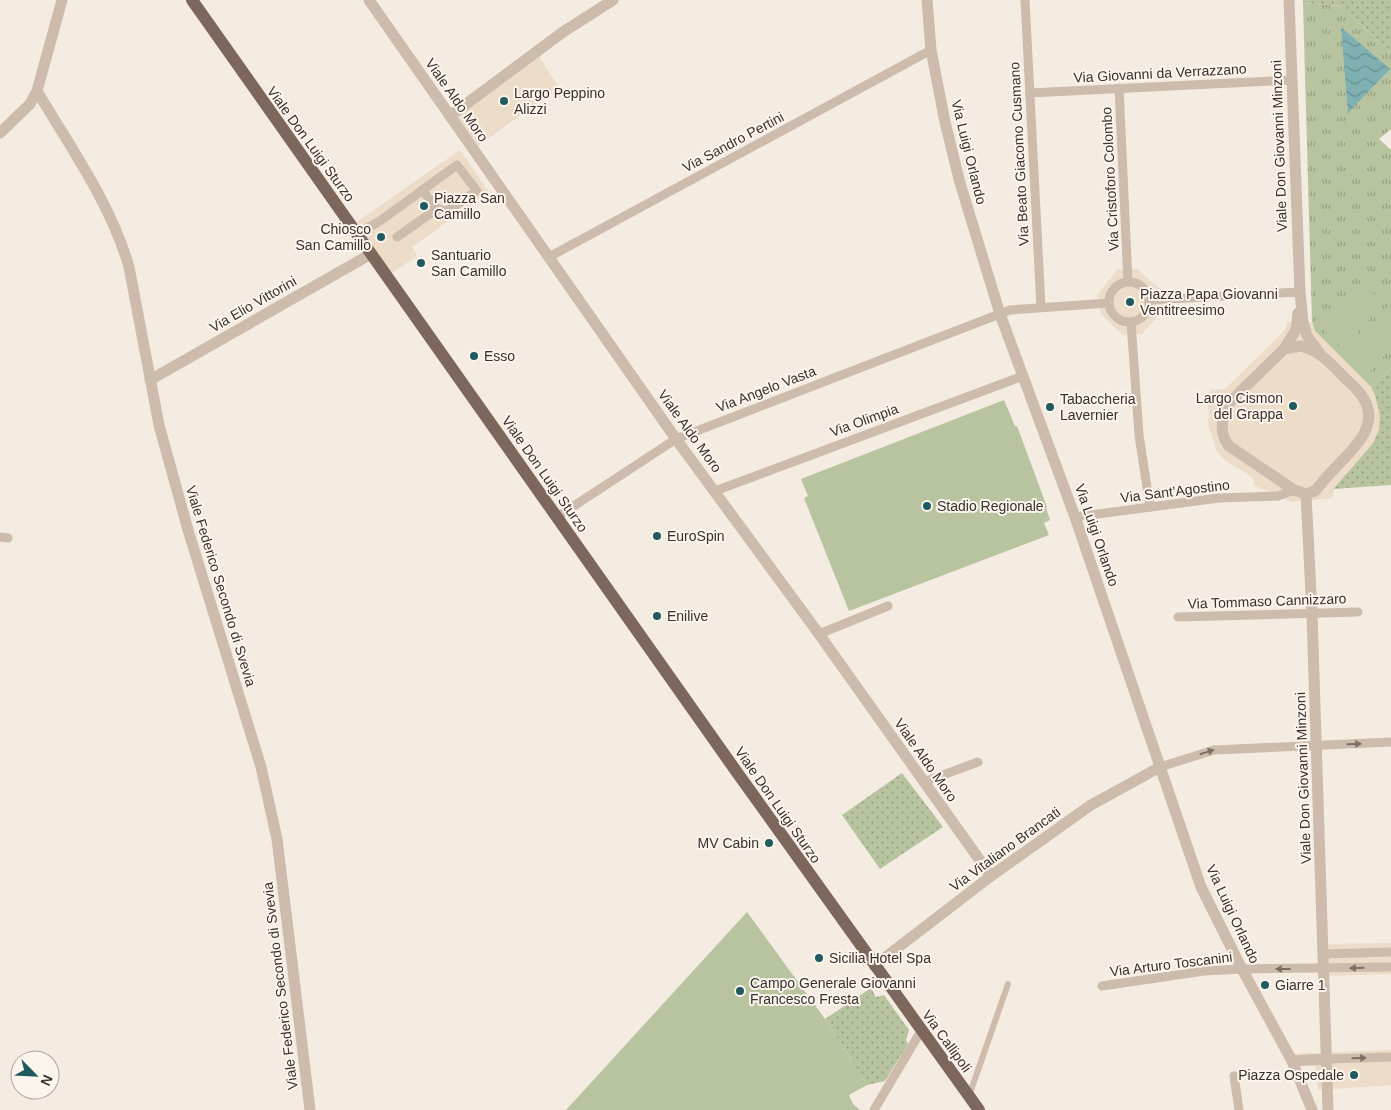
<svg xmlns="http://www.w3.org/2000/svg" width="1391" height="1110" font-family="Helvetica,sans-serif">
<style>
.grass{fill:url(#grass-dots)}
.park{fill:url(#park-tufts)}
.pitch{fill:#b8c4a0}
.plaza{fill:#ecdcc8}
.water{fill:url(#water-waves)}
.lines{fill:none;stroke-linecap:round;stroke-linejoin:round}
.pedestrian{stroke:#cdbbac;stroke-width:6}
.minor{stroke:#cdbbac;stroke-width:9}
.tertiary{stroke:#cdbbac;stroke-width:11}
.primary{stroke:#7d675c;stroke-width:12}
.oneway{fill:#7d6f65}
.poi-dot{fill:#1f5a5e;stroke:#fbf5ee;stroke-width:2}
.labels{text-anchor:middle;stroke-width:4;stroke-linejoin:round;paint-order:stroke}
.street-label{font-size:14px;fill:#3b302b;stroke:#fbf5ee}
.poi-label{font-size:14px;fill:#3b302b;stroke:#fbf5ee;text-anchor:start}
</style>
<defs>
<pattern id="grass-dots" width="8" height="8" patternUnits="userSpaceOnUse" patternTransform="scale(1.25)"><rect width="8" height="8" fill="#b8c4a0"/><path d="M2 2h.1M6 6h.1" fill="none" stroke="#97a083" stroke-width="1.8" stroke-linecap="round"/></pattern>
<pattern id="park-tufts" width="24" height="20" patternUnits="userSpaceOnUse" patternTransform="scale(1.25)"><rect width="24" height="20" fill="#b8c4a0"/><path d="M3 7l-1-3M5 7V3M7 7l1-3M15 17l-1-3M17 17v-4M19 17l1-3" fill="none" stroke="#97a083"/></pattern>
<pattern id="water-waves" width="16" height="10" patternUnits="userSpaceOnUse" patternTransform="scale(1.25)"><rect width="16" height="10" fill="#7fb0b2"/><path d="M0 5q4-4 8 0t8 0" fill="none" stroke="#699091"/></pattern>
</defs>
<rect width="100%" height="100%" fill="#f4ebe1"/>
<!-- grass -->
<g class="grass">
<path d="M1303,0H1391V52L1340,6L1303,3Z"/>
<path d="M1391,368V485L1333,489L1373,443L1375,396L1371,387Z"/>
<path d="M902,773L943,827L880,869L842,815Z"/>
<path d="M871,988L876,997L884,995L909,1030L906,1040L908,1044L885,1081L867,1085L825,1019Z"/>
</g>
<!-- park -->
<path class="park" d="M1303,3L1340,6L1391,52V129L1379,139L1391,150V368L1371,387L1315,331L1312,322Z"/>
<!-- pitch -->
<g class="pitch">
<path d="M1365,286L1384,303L1343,349L1324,331Z"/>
<path d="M1389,305L1391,307V348L1369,373L1346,353Z"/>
<path d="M1004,400L1015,426H1017L1047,507L1046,508L1050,520L1044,523L1049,535L849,611L804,498L808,496L801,479Z"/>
<path d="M747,912L825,1019L867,1085L849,1095L853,1104L860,1110H566Z"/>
</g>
<!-- plaza -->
<g class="plaza">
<path d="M537,51L546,68L559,87L474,149L450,116Z"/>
<path d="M460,150L489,192L412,247L417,256L387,276L351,226Z"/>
<path d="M1118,269H1137L1161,290L1163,310L1142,334L1123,335L1101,314L1097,295Z"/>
<path d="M1287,322H1312L1315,331L1371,387L1375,396L1380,415L1379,430L1373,443L1334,488L1333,498L1291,502L1254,485L1253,478L1223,459L1217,451L1208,425L1209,417L1207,393L1210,392V390L1225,389L1282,333L1286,328Z"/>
<path d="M1391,943V974L1324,976L1323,944Z"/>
<path d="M1391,1050V1085L1318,1090L1315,1064L1288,1054Z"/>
</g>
<!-- water -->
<path class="water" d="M1341,27L1390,69L1348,113Z"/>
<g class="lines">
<!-- pedestrian -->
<path class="pedestrian" d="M969,1096L1008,984"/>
<!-- minor -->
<g class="minor">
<path d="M1025,0L1041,307"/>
<path d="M1119,88L1128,282"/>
<path d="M1030,93L1292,80"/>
<path d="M422,190L437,209"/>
<path d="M357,234L380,221L457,165L477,191L447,211L437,209L397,237"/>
<path d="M549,257L931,50"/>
<circle cx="1129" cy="302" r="20"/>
<path d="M1149,300L1300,292"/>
<path d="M1131,322L1139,435L1150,507"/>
<path d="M715,491L1023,376"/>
<path d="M557,517L676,439L1010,310L1109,303"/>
<path d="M1075,517L1219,498L1278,496L1294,490"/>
<path d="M0,537L8,538"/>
<path d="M1178,617L1358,612"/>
<path d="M819,634L888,606"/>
<path d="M1160,767L1214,750L1391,742"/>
<path d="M924,782L978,762"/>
<path d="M1323,954L1391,952"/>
<path d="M1102,986L1204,971L1242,969L1391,967"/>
<path d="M1327,1059L1391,1057"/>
<path d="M1234,1076L1239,1110"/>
<path d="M874,1110L921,1031"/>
</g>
<!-- tertiary -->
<g class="tertiary">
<path d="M369,0L676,439L819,634L991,876"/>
<path d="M927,0L931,50L945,122L960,183L1000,314L1075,517L1201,887L1242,969L1292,1061L1312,1110"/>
<path d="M1289,0L1300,292L1303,322L1307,336L1319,352"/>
<path d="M37,91C71,148 111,204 129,267L159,425L188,530L261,767L277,839L310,1110"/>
<path d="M450,116L563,32L613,0"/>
<path d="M0,133L30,104L37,91L62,0"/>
<path d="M1300,346C1319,350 1330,363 1343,376C1350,383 1359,390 1364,399C1379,426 1355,447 1338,465C1330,473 1322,482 1315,491L1306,494L1294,490L1229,446C1218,432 1222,415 1231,401L1284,349Z"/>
<path d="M1284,349L1296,330L1298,313"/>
<path d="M150,380L371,254"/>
<path d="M1306,494L1312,614L1328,1110"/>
<path d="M874,966L991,876L1091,805L1160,767"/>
<path d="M1292,1061L1327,1059"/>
</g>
<!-- primary -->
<path class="primary" d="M192,0L736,771L979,1110"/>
</g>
<!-- one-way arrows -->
<defs><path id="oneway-solid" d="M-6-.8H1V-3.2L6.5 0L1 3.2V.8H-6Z" transform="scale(1.25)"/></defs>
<g class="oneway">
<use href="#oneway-solid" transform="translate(1354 744) rotate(-1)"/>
<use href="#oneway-solid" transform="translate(1207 752) rotate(-17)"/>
<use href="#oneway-solid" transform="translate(1357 968) rotate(179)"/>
<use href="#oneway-solid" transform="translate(1283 969) rotate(180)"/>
<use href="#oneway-solid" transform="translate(1359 1058) rotate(-2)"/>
</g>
<!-- markers -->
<g class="poi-dot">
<circle cx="504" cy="101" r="5"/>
<circle cx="424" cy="206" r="5"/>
<circle cx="381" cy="237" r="5"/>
<circle cx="421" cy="263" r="5"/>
<circle cx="1130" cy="302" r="5"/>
<circle cx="474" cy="356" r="5"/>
<circle cx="1293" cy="406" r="5"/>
<circle cx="1050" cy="407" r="5"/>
<circle cx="927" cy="506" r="5"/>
<circle cx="657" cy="536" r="5"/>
<circle cx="657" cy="616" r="5"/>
<circle cx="769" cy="843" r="5"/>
<circle cx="819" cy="958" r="5"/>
<circle cx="1265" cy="985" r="5"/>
<circle cx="740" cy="991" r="5"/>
<circle cx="1354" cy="1075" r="5"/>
</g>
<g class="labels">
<!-- street labels -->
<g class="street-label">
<text transform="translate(1160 73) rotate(-3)" y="5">Via Giovanni da Verrazzano</text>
<text transform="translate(457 100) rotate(55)" y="5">Viale Aldo Moro</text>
<text transform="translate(733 142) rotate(-28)" y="5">Via Sandro Pertini</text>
<text transform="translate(311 144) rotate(54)" y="5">Viale Don Luigi Sturzo</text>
<text transform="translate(1279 146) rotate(-92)" y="5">Viale Don Giovanni Minzoni</text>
<text transform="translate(969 152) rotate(76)" y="5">Via Luigi Orlando</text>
<text transform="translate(1019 154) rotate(-93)" y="5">Via Beato Giacomo Cusmano</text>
<text transform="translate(1110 179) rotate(-93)" y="5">Via Cristoforo Colombo</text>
<text transform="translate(253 304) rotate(-30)" y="5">Via Elio Vittorini</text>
<text transform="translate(766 389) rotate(-21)" y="5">Via Angelo Vasta</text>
<text transform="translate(864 420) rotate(-20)" y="5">Via Olimpia</text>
<text transform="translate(690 431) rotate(54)" y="5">Viale Aldo Moro</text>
<text transform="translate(545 474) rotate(55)" y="5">Viale Don Luigi Sturzo</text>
<text transform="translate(1175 491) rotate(-7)" y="5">Via Sant'Agostino</text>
<text transform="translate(1097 535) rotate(71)" y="5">Via Luigi Orlando</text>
<text transform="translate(221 586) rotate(73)" y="5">Viale Federico Secondo di Svevia</text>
<text transform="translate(1267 601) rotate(-2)" y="5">Via Tommaso Cannizzaro</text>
<text transform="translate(926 760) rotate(55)" y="5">Viale Aldo Moro</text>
<text transform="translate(1303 778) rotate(-92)" y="5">Viale Don Giovanni Minzoni</text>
<text transform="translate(778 805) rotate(55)" y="5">Viale Don Luigi Sturzo</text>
<text transform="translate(1005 849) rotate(-36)" y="5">Via Vitaliano Brancati</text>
<text transform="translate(1233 914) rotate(65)" y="5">Via Luigi Orlando</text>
<text transform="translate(1171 964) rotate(-7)" y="5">Via Arturo Toscanini</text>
<text transform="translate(280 986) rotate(-97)" y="5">Viale Federico Secondo di Svevia</text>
<text transform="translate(947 1041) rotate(54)" y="5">Via Callipoli</text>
</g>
<!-- poi labels -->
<g class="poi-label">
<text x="514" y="98">Largo Peppino<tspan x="514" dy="16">Alizzi</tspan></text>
<text x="434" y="203">Piazza San<tspan x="434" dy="16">Camillo</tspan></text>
<text x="371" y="234" text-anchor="end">Chiosco<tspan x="371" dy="16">San Camillo</tspan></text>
<text x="431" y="260">Santuario<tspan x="431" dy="16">San Camillo</tspan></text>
<text x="1140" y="299">Piazza Papa Giovanni<tspan x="1140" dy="16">Ventitreesimo</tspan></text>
<text x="484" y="361">Esso</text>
<text x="1283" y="403" text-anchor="end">Largo Cismon<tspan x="1283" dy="16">del Grappa</tspan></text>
<text x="1060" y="404">Tabaccheria<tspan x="1060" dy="16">Lavernier</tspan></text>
<text x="937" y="511">Stadio Regionale</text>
<text x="667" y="541">EuroSpin</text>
<text x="667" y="621">Enilive</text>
<text x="759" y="848" text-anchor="end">MV Cabin</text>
<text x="829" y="963">Sicilia Hotel Spa</text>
<text x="750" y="988">Campo Generale Giovanni<tspan x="750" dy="16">Francesco Fresta</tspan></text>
<text x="1275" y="990">Giarre 1</text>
<text x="1344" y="1080" text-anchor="end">Piazza Ospedale</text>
</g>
</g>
<!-- north arrow -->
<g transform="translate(35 1075) rotate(114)"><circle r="24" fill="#fbf5ee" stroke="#aea6a0"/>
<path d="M0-4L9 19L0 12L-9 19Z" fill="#1f5a5e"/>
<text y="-8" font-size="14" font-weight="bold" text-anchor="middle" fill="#3b302b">N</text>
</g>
</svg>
